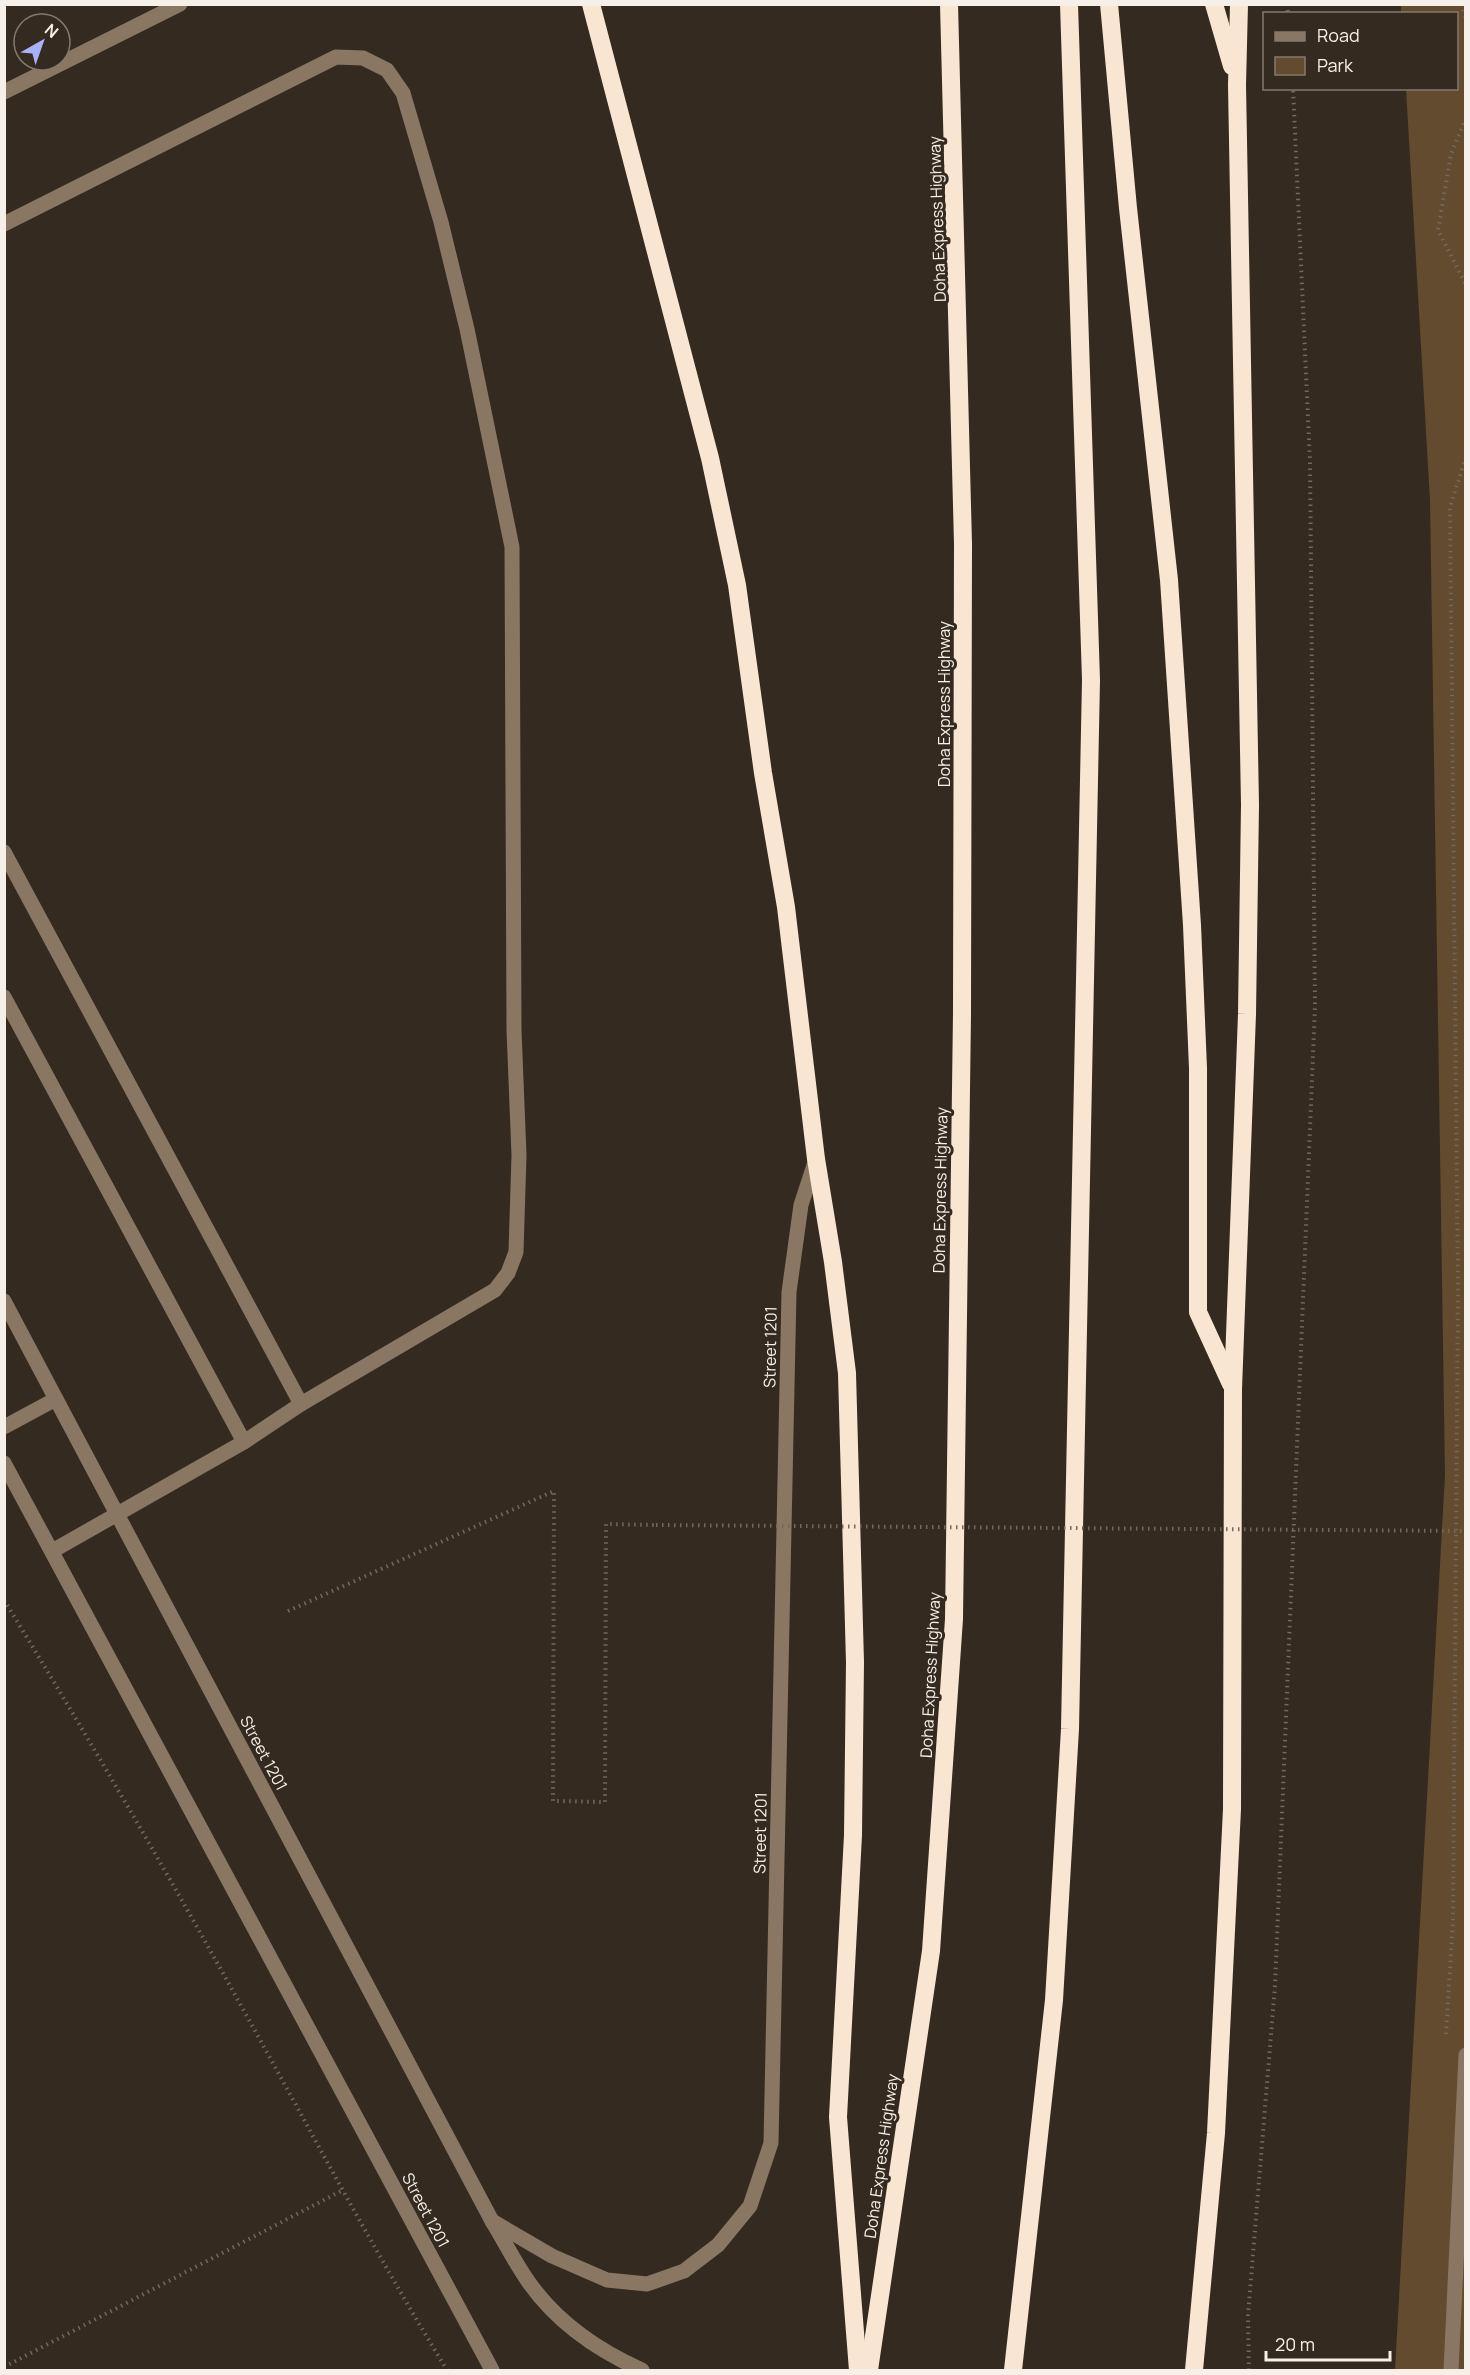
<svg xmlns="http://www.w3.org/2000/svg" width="1470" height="2375" font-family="Manrope,sans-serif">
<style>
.green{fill:#634b2f}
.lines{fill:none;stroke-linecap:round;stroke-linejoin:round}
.path{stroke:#72695f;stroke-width:4;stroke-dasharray:1.5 4.5;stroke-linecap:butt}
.minor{stroke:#897764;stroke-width:15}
.highway{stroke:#f8e6d2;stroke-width:18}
.path-bridge{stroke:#72695f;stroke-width:4;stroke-dasharray:1.5 4.5;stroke-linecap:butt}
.labels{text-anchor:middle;stroke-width:6;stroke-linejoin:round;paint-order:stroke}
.street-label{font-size:16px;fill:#f7f0e8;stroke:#352a1f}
</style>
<rect width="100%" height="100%" fill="#352a1f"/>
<!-- green -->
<path class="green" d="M1465,4L1466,2370H1395L1445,1475L1430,500L1406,89L1456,88V14L1401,13V5Z"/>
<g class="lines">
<!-- path -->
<g class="path">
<path d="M1287,4L1288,14"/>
<path d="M1461,4L1466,18"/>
<path d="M1466,118L1451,154L1438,230L1466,285"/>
<path d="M4,1600C87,1735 167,1872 244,2011C311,2131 375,2253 447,2370"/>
<path d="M288,1611L554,1491L553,1801L605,1802L606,1524L656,1525"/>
<path d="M1446,2034L1453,1921L1458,1287L1450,507L1466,457"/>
<path d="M4,2367L343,2190"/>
<path d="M1249,2370L1248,2315L1275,1986L1315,1006L1310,462L1293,88"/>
</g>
<!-- minor -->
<g class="minor">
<path d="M4,92L180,4"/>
<path d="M4,224L336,57L363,58L387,70L403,93L441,222L467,329L512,547L514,1030L519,1155L516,1252L508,1273L495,1290L301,1404L244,1442L54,1550"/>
<path d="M4,852L301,1404"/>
<path d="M4,997L244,1442"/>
<path d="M4,1301L492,2221C505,2242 516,2265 530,2284C559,2324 599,2351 642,2370"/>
<path d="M4,1427L56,1399"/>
<path d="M4,1463L492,2370"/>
<path d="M492,2221L552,2256L607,2280L647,2284L684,2271L718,2245L750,2206L771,2143L789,1292L801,1205L816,1159"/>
<path d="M1451,2370L1466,2055"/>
</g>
<!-- highway -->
<g class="highway">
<path d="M591,4L710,458L737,585L763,773L786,907L816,1159L833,1262L847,1373L855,1662L853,1835L838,2117L858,2370"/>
<path d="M1109,4L1128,208L1169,580L1192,925L1198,1068V1312L1231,1384"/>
<path d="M1214,4L1232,66"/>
<path d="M869,2370L931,1951L954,1619L962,1013L963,544L949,4"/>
<path d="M1013,2370L1054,2000L1070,1729L1091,680L1069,4"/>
<path d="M1194,2370L1216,2133L1232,1809L1233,1389L1247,1014L1250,805L1237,85L1239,4"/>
</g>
<!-- path-bridge -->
<path class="path-bridge" d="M656,1525L1466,1531"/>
</g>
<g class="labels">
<!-- street labels -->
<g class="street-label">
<text transform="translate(937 219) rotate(-92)" y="6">Doha Express Highway</text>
<text transform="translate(944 704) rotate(-90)" y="6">Doha Express Highway</text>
<text transform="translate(940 1190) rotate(-89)" y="6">Doha Express Highway</text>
<text transform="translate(770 1347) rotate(-89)" y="6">Street 1201</text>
<text transform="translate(930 1675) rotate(-87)" y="6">Doha Express Highway</text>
<text transform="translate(264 1753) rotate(62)" y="6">Street 1201</text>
<text transform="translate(760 1833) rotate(-89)" y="6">Street 1201</text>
<text transform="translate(881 2156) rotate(-82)" y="6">Doha Express Highway</text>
<text transform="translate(426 2210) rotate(62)" y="6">Street 1201</text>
</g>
</g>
<!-- border -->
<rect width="1470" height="2375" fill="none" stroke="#f7f0e8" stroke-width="12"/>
<!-- legend -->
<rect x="1263" y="12" width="195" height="78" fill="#352a1f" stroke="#83796f" stroke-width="1.5"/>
<rect x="1275" y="32" width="30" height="9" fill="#897764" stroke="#83796f" stroke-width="1.5"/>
<text x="1317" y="42" font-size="18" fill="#f7f0e8">Road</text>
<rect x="1275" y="57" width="30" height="18" fill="#634b2f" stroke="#83796f" stroke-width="1.5"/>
<text x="1317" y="72" font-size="18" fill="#f7f0e8">Park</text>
<!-- north arrow -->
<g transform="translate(42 42) rotate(40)"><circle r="28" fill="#352a1f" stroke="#83796f" stroke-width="1.5"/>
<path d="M0-4.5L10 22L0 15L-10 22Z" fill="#a9b0fc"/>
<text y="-9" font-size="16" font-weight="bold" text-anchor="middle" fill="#f7f0e8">N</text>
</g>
<!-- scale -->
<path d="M1266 2351v9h124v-9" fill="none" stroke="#f7f0e8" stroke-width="3"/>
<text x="1275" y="2351" font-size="18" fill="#f7f0e8" stroke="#352a1f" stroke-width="4.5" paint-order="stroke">20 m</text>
</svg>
